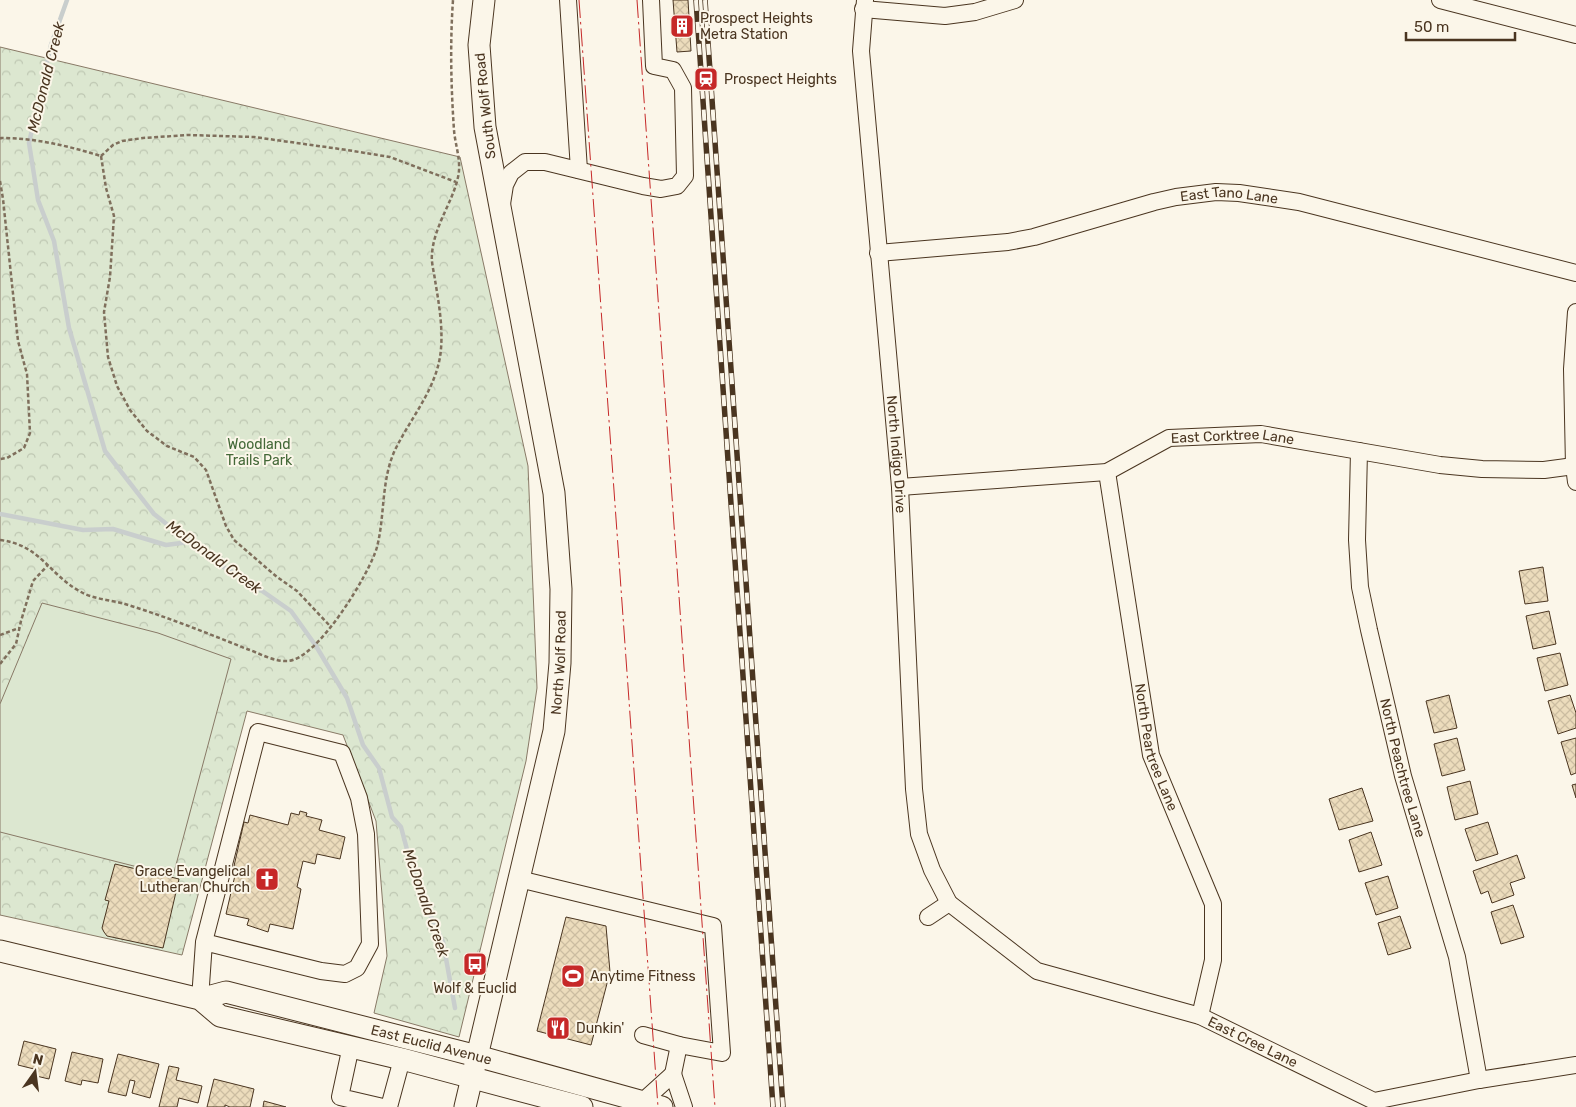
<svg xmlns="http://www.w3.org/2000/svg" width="1576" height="1107" font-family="Rubik,sans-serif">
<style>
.forest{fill:url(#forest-crowns);stroke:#887966}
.garden{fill:#dce7d0;stroke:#887966}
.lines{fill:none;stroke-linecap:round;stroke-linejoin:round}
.stream{stroke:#c9cecd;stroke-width:4.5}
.building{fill:url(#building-cross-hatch);stroke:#4a3520}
.minor-casing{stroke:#4a3520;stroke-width:18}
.major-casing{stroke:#4a3520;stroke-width:23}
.path{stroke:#7f6f5c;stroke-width:2.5;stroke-dasharray:4 2.5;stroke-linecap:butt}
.minor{stroke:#fbf6e9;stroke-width:16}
.major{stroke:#fbf6e9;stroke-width:21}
.rail-casing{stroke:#4a3520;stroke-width:5.5}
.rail{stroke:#fbf6e9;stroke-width:4;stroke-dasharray:11;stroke-linecap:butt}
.power{stroke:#c62828;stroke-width:1;stroke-dasharray:18 4 2.5 4;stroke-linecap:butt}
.labels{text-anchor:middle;stroke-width:4;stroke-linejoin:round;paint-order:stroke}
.poi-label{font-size:14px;fill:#4a3520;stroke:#fbf6e9;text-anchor:start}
.street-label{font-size:14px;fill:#4a3520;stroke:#fbf6e9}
.park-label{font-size:14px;fill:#436837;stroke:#fbf6e9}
.water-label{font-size:15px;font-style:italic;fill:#4a3520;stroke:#fbf6e9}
</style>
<defs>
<pattern id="forest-crowns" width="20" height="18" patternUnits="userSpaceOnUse" patternTransform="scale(1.25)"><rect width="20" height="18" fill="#dce7d0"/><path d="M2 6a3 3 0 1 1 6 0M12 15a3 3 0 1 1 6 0" fill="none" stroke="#bec7b2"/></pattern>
<pattern id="building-cross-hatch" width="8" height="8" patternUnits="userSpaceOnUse" patternTransform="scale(1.25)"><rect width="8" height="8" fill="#ecdcbc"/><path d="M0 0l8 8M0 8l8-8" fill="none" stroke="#ccbda1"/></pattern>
</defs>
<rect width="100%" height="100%" fill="#fbf6e9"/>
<!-- forest -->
<path class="forest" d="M0,47L460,157L528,466L537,688L526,761L459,1037L374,1013L387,956L376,821L343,735L247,711L182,955L0,915Z"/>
<!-- garden -->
<path class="garden" d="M42,603L158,633L231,659L173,876L0,832V704Z"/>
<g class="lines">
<!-- stream -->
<g class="stream">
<path d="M67,0L51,45L29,143L38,200L54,241L69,328L105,451L154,514L216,563L242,577L291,611L316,646L347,698L363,745L379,768L392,817L401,827L417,887L443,942L455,1008"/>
<path d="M0,514L83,530L113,529L166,545L189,542"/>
</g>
</g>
<!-- building -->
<g class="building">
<path d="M673,0H688L691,51L677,52Z"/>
<path d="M1543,567L1548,601L1525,604L1519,571Z"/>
<path d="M1549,611L1556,644L1533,649L1526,616Z"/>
<path d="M1560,653L1568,685L1545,691L1537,658Z"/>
<path d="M1449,695L1457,728L1434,733L1426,701Z"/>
<path d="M1570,695L1576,713V728L1558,734L1548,701Z"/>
<path d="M1457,738L1465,770L1442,776L1434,744Z"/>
<path d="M1576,738V773L1571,775L1561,742Z"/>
<path d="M1470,781L1478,814L1455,820L1447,787Z"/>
<path d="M1576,784V798L1572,785Z"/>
<path d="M1362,788L1373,821L1339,830L1329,799Z"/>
<path d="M300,811L307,813L306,816L322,820L319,830L345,837L340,859L317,854L315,864L303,861L297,887L301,889L293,929L270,924L268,932L247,925L249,919L226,914L236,871L234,866L244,822L248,823L250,815L288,825L291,813L299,815Z"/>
<path d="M1488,822L1498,854L1476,861L1465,829Z"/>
<path d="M1371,832L1382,865L1359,872L1349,840Z"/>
<path d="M1517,855L1525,878L1510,883L1514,895L1492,903L1488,891L1481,894L1473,871Z"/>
<path d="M115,864L179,879L163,948L107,936L104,932L102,928L109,901L105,900Z"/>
<path d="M1388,876L1398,908L1376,915L1365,883Z"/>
<path d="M1513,905L1524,937L1501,944L1491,912Z"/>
<path d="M1400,916L1411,948L1388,955L1378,923Z"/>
<path d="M566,917L606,926L610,972L591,1045L537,1031Z"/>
<path d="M24,1041L56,1049L49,1079L32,1075L34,1069L18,1065Z"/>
<path d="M72,1052L103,1059L98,1083L82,1080L81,1085L65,1081Z"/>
<path d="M118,1054L159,1064L150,1098L132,1093L135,1081L130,1080L126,1096L108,1092Z"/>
<path d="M169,1066L179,1068L176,1080L202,1086L198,1103L179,1098L177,1107H159Z"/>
<path d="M214,1079L254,1089L250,1107H230L225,1105V1107H207Z"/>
<path d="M264,1101L286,1107H263Z"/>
</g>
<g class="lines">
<!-- minor casing -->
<g class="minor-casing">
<g id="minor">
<path d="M568,0L579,170"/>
<path id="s1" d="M865,0L861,51L900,487L914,789L919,834L932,870L949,903L1037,971L1200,1016L1374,1101L1479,1080L1576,1065"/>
<path d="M1440,0L1576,35"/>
<path d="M863,9L945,16L975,12L1015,0"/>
<path d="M502,204L505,185L511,173L525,162H545L643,186L661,189L677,186L685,176L683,88L673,70L654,66L651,0"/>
<path id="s2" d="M878,253L1008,242L1034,237L1154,202L1176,197L1216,192L1239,193L1299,202L1576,273"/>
<path d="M1576,312L1572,369L1574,466L1576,482"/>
<path id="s3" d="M1359,451L1357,540L1360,587L1369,630L1403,776L1457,957L1479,1080"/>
<path id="s4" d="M1107,472L1151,755L1213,904V960L1200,1016"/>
<path id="s5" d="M900,487L1107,472L1169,438L1261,434L1440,465L1482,469L1544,470L1574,466"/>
<path d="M519,879L713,926L722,1053L679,1045L673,1074"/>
<path d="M928,917L949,903"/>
<path d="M200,999L204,942L258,732L342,753L359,798L366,834L370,944L357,968L345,974L321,971L204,942"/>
<path d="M643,1035L679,1045"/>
<path d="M351,1046L340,1097L383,1107"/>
<path d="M642,1102L673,1074L684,1107"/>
<path d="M389,1107L402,1059"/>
</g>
</g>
<!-- major casing -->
<g class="major-casing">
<g id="major">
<path d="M0,951L200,999L220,1016L402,1059L582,1107"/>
<path id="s6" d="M200,999L226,992L477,1056L662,1107"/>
<path id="s7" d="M465,1107L554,731L560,663L561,589L554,493L485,127L479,45L484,0"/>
</g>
</g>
<!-- path -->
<g class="path">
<path d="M0,139L1,138C36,138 68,146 101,156"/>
<path d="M101,156L106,188L114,216L110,277L104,312L108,357L117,386L130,410L147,431L167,446L194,457L206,470L226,526L234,540L277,577L297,591L331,627"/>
<path d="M101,156L113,145L122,141L143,138L188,135L254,137L347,150L390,157L456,182"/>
<path d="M0,181L3,199L18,341L27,374L30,433L24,448L7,458L0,459"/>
<path d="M0,540C41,545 49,575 81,592C93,599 111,600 125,604C167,617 207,633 247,649C259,653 274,662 287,661C317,661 370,573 377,547C385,516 381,480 395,450C410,419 434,392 440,357C444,332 439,304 435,280C434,272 431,262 432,254C434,224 456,198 459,171C460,157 455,143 454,130C451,87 450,43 453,0"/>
<path d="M0,635L19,628"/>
<path d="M0,664L16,644L21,621L33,581L48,565"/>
</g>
<!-- minor -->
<use href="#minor" class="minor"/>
<!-- major -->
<use href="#major" class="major"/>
<!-- rail casing -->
<g class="rail-casing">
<g id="rail">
<path d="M696,0L773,1107"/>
<path d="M705,0L783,1107"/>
</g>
</g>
<!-- rail -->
<use href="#rail" class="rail"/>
<!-- power -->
<g class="power">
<path d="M579,0L658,1107"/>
<path d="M637,0L715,1107"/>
</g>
</g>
<!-- icons -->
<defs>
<g id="building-square" transform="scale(1.25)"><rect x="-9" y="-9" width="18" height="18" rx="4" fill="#c62828" stroke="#fbf6e9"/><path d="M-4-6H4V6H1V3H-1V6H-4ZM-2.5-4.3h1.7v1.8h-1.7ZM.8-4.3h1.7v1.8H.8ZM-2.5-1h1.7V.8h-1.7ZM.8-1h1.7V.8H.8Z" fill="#fff"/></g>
<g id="station-square" transform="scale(1.25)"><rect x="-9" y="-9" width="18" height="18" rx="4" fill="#c62828" stroke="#fbf6e9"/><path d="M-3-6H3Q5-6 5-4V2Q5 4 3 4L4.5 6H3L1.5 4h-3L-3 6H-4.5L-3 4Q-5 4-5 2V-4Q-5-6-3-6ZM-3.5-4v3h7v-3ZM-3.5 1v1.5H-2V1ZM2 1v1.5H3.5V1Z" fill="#fff"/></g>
<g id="church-square" transform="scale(1.25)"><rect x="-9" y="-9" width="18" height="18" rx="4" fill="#c62828" stroke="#fbf6e9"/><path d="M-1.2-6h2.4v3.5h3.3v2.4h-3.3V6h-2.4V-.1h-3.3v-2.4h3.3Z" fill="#fff"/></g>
<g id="bus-square" transform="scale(1.25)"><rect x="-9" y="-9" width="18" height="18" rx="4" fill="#c62828" stroke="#fbf6e9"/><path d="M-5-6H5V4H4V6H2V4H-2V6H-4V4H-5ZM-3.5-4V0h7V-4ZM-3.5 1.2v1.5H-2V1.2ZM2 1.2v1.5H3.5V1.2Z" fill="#fff"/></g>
<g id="stadium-square" transform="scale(1.25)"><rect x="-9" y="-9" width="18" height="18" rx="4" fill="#c62828" stroke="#fbf6e9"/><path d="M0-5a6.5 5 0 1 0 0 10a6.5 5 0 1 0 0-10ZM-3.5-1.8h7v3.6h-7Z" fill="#fff"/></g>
<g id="restaurant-square" transform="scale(1.25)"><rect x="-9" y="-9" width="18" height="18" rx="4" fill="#c62828" stroke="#fbf6e9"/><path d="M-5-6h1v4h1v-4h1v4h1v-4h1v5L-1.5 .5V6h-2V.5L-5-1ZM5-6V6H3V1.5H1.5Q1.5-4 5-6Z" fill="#fff"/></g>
</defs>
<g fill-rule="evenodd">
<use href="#building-square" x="682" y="26"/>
<use href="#station-square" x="706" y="79"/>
<use href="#church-square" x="267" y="879"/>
<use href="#bus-square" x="475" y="964"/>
<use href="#stadium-square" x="573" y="976"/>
<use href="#restaurant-square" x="558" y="1028"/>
</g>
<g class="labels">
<!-- poi labels -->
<g class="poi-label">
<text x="700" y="23">Prospect Heights<tspan x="700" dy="16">Metra Station</tspan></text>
<text x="724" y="84">Prospect Heights</text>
<text x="250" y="876" text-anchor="end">Grace Evangelical<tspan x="250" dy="16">Lutheran Church</tspan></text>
<text x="590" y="981">Anytime Fitness</text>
<text x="475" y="993" text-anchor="middle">Wolf &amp; Euclid</text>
<text x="576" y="1033">Dunkin'</text>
</g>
<!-- street labels -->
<g class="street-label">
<text transform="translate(485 106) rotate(-96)" y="5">South Wolf Road</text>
<text dy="5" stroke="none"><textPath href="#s2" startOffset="358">East Tano Lane</textPath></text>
<text dy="5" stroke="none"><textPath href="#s5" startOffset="342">East Corktree Lane</textPath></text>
<text dy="5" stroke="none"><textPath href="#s1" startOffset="456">North Indigo Drive</textPath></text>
<text dy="5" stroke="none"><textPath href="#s7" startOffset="455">North Wolf Road</textPath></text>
<text dy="5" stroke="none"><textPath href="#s4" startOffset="280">North Peartree Lane</textPath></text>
<text dy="5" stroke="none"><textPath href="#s3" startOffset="322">North Peachtree Lane</textPath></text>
<text dy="5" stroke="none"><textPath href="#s1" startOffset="1251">East Cree Lane</textPath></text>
<text dy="5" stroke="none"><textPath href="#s6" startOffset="239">East Euclid Avenue</textPath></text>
</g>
<!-- park labels -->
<g class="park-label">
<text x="259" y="449">Woodland<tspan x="259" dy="16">Trails Park</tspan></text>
</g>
<!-- water labels -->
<g class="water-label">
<text transform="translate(46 77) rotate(-76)" y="5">McDonald Creek</text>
<text transform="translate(214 557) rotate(36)" y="5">McDonald Creek</text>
<text transform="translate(426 903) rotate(71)" y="5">McDonald Creek</text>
</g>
</g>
<!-- north arrow -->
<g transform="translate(35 1072) rotate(14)" stroke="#fbf6e9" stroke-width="4" paint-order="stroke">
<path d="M0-4L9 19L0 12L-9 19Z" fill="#4a3520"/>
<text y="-8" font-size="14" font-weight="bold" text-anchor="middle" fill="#4a3520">N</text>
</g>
<!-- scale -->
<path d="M1406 32v8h109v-8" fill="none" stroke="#4a3520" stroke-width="2.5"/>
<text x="1414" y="32" font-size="15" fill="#4a3520" stroke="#fbf6e9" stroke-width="4" paint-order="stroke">50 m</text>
</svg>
